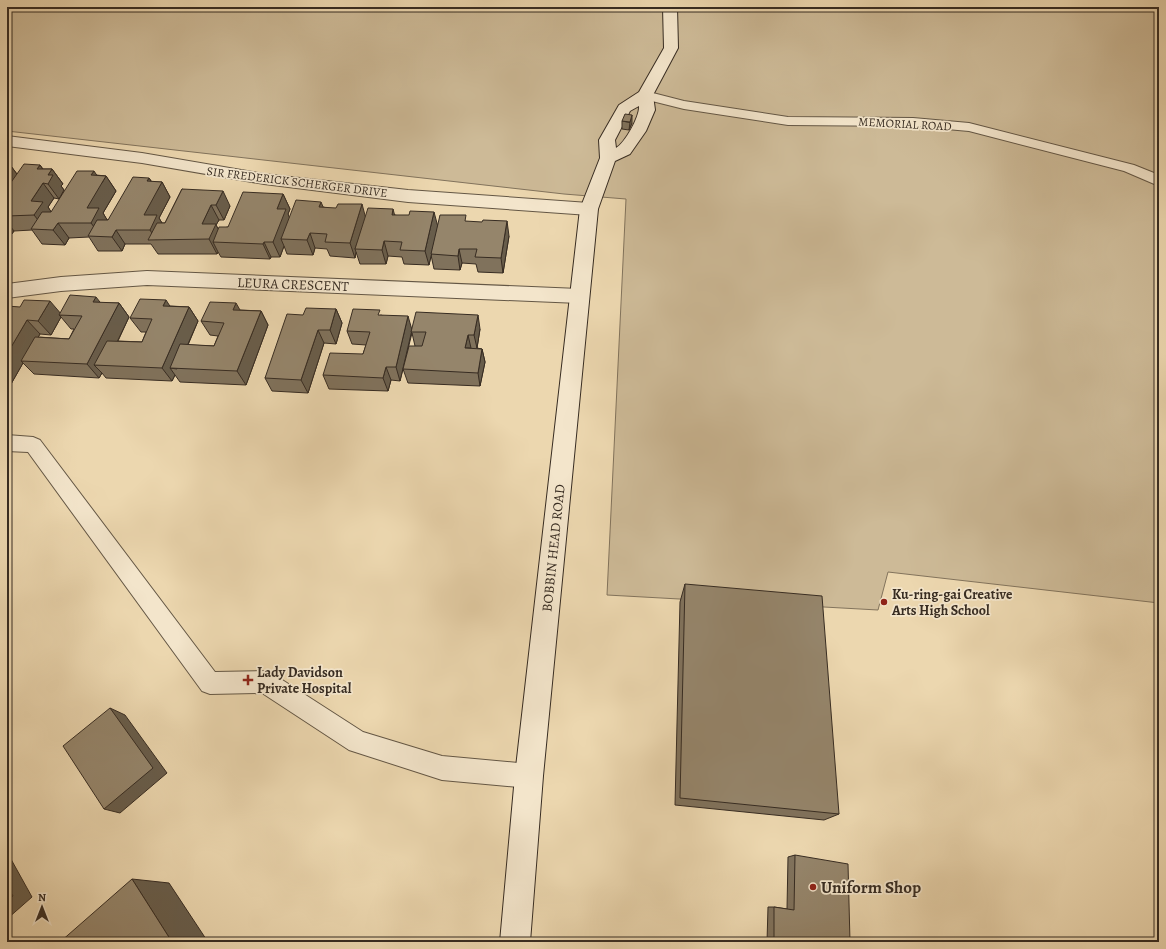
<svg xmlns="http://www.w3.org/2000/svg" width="1166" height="949" font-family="Alegreya,serif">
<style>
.green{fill:#cdba97;stroke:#82735c}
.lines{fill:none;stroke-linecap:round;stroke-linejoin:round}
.lane-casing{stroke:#645745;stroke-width:2}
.street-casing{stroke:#645745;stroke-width:2}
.secondary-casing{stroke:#372c22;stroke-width:2}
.lane{fill:#f3e5cb;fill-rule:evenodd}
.street{fill:#f3e5cb;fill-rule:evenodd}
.secondary{fill:#f3e5cb;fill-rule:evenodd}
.wall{fill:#80725c;stroke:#372c22;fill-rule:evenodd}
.shaded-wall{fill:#685d4b;stroke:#372c22}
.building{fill:#95856b;stroke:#372c22}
.poi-dot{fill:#8f2418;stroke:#f3e5cb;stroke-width:1.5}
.labels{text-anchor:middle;stroke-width:3.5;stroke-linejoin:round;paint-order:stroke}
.far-street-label{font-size:12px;fill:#372c22;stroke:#f3e5cb}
.street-label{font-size:14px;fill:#372c22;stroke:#f3e5cb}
.poi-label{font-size:14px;font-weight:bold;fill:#372c22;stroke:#f3e5cb;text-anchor:start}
.near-poi-label{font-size:17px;font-weight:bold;fill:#372c22;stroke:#f3e5cb;text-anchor:start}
</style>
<rect width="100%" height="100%" fill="#ecd7af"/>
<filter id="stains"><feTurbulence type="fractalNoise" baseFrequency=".005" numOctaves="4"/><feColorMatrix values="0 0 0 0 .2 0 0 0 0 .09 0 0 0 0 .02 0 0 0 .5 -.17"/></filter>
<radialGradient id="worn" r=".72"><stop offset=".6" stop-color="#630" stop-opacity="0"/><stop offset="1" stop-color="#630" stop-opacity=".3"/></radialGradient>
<!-- green -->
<path class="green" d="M7,7H1159V603L888,572L878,610L607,595L626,199L564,194L7,131Z"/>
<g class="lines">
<!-- lane casing -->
<g class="lane-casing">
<g id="lane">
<path d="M645,91L684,101L788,117L913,118L969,123L1134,165L1159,175V186L1124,171L969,131L913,126L788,125L684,109L640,98L638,95L640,92Z"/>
<path d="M7,435L33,437L40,440L215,672L265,671L273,674L363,732L442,756L529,764L537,768L541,776L537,784L529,788L442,780L349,750L262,693L210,694L202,691L28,452L7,451Z"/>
</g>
</g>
<!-- street casing -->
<g class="street-casing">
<g id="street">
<path d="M7,136L142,153L264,174L408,190L589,203L595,205L598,209L595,213L589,215L408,202L264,184L142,163L7,146Z"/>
<path d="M147,271L579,289L586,291L588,296L586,301L579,303L147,285L61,291L7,298V284L61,277Z"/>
</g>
</g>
<!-- secondary casing -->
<g class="secondary-casing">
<path id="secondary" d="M663,7H677L678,48L653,95L655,110L646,131L630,154L615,161L598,209L543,776L530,942H500L515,776L580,209L600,158L599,140L619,105L639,92L664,48ZM639,106C640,116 625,143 616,148L615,140L630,111Z"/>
</g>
<!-- lane -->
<use href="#lane" class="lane"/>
<!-- street -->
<use href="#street" class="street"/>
<!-- secondary -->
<use href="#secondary" class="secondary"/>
</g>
<!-- wall -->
<g class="wall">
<path d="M622,121L632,123L629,130L622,129Z"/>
<path d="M7,162H8L17,174L40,165L43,169H52L63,184L61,186L64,190L59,199L54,198L48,207L51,212L96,175L106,176L116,191L103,213L107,220H108L149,178L152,182H162L170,197L159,218L162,223H165L182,189L230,206L224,220H219L216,225L218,229L228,227L283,194L290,209L288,214L289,218L323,207L365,216L395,215L437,227L467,222L509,236L503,273L478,272L476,264L462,263L460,270L434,269L431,255L429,265L404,264L402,257L388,256L386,264H360L356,252L355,258L330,256L327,249L315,248L313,255L287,254L284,246L280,257H271L270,259L221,257L218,252L217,254H158L151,244H125L122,251H98L89,237L69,238L65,245L42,244L32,230L14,231L9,238H7Z"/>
<path d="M101,303H119L129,317L118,341L142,342L146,332H141L130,318L170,306L189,307L198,321L188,345L214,346L218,336L210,335L201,321L240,310L261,311L268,325L246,385L180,382L175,375L172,381L106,378L102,373L99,378L34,374L23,363L11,384H7V306L60,313ZM61,317L71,329H74L69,339L38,337L40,334L51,335Z"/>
<path d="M336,309L342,323L336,344L324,343L308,393L272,391L265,378L303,315Z"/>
<path d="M381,315L412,330L480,329L477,348L482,349L485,362L480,386L408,383L403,369L415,346L412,333L400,381L391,380L388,391L329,389L323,375L363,354L366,345L352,344L347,331Z"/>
<path d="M685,584L839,814L824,820L675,805L680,602Z"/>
<path d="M795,855L850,942H767L768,907H774L787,909L788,857Z"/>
</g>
<!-- shaded-wall -->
<g class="shaded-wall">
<path d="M632,115V123L629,130L630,122Z"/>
<path d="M8,162L19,177L7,189V164Z"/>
<path d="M40,165L50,180L48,175L52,169L63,184L61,186L64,190L59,199L37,169Z"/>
<path d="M94,171L102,183L106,176L116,191L103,213L109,223L101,236L91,223L87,208L91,175Z"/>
<path d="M149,178L157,191L162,182L170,197L159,218L166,230L156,240L150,230L144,215L147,181Z"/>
<path d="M43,183L54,198L48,207L54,216L46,230L34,215L31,201Z"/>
<path d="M223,191L230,206L224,220L216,205Z"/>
<path d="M283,194L290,209L288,214L292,224L281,239L284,246L280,257L273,242L277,209Z"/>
<path d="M321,202L327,216L319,207Z"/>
<path d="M362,204L366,219L355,249L356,252L355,258L350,243Z"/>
<path d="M211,205L219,220L216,225L224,239L213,242L218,252L217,254L209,239L202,224Z"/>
<path d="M393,209L397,224L392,215Z"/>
<path d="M434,212L438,227L429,265L425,251Z"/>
<path d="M507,221L509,236L503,273L501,258Z"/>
<path d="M7,222L14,231L9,238L7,235Z"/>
<path d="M58,223L69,238L65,245L53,230Z"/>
<path d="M116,230L125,244L122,251L112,237Z"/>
<path d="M310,233L315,248L313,255L307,240Z"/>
<path d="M384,241L388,256L386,264L382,250Z"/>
<path d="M264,242L271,257L270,259L263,244Z"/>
<path d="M459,249L462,263L460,270L458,256Z"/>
<path d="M96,297L107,311L93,302Z"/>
<path d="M166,300L175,314L163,306Z"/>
<path d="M50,301L62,315H59L61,317L51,335L38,321Z"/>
<path d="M119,303L129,317L106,365H94L102,373L99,378L87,364Z"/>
<path d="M236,303L244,317L233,310Z"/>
<path d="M189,307L198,321L177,369L170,368L175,375L172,381L162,368Z"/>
<path d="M336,309L342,323L336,344L330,330Z"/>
<path d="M261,311L268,325L246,385L237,371Z"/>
<path d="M478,315L480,329L477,348L474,335Z"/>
<path d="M408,316L412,330L400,381L396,367Z"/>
<path d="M27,320L40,334L24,361H21L23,363L11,384L7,380V354Z"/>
<path d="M318,330L324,343L308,393L301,380Z"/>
<path d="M468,335L471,348H465Z"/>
<path d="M482,349L485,362L480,386L478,373Z"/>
<path d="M386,367L391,380L388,391L383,378Z"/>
<path d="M110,708L125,715L167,773L120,813L104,809Z"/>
<path d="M7,852L32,897L7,919Z"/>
<path d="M132,879L169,883L208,942H172Z"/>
</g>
<!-- building -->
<g class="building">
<path d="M625,114L632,115L630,122L622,121Z"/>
<path d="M24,164L40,165L37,169H52L48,175H53L48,184L43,183L31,201L43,202L34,215L7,216V188Z"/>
<path d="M77,171H94L91,175L106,176L87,208H99L91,223H58L53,230L31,229L42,212H51Z"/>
<path d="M133,177L149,178L147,181L162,182L144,215H157L150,230H116L112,237L88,236L97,220H108Z"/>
<path d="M182,189L223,191L216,205H211L202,224H216L209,239L148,240L157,223H165Z"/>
<path d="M243,192L283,194L277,209H286L273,242H264L263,244L213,242L219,227H228Z"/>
<path d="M296,200L321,202L319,207L336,208L338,204H362L350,243L325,242L327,234L310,233L307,240L281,239Z"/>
<path d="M368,208L393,209L392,215H409L410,211L434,212L425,251L400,250L402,242L384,241L382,250L355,249Z"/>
<path d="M440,215H466L465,221L482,222L483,220L507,221L501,258L475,257L477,249H459L458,256L431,254Z"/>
<path d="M70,295L96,297L93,302L119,303L87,364L21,361L35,337L69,339L82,316L59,315Z"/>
<path d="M140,299L166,300L163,306L189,307L162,368L94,365L107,341L142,342L152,319L130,318Z"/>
<path d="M24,300L50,301L38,321L27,320L7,354V306L20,307Z"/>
<path d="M210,302L236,303L233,310L261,311L237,371L170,368L180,344L214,346L224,323L201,321Z"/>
<path d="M306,308L336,309L330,330H318L301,380L265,378L287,314L303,315Z"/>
<path d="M353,309L380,310L378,315L408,316L396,367H386L383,378L323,375L330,353L363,354L370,332L347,331Z"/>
<path d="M416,312L478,315L474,335H468L465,348L482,349L478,373L403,369L409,346H422L426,332H411Z"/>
<path d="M685,584L822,596L839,814L680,798Z"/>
<path d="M110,708L153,768L104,809L63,746Z"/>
<path d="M795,855L848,864L850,942H774V907L794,910Z"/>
<path d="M132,879L172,942H60Z"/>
<path d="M7,886L13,896L7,901Z"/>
</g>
<!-- markers -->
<g class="poi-dot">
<circle cx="884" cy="602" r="4"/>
<path d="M246 674h4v4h4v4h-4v4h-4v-4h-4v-4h4z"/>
<circle cx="813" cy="887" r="4"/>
</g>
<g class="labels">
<!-- far-street labels -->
<g class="far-street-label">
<text transform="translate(905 124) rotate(3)" y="4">MEMORIAL ROAD</text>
<text transform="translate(297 182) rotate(7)" y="4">SIR FREDERICK SCHERGER DRIVE</text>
</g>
<!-- street labels -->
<g class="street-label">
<text transform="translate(293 284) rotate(2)" y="5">LEURA CRESCENT</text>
<text transform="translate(553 548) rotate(-84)" y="5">BOBBIN HEAD ROAD</text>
</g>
<!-- poi labels -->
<g class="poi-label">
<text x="892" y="599">Ku-ring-gai Creative<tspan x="892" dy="16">Arts High School</tspan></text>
<text x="257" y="677">Lady Davidson<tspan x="257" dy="16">Private Hospital</tspan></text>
</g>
<!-- near-poi labels -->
<g class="near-poi-label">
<text x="821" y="893">Uniform Shop</text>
</g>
</g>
<!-- margin -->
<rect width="1166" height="949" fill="none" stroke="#ecd7af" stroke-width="24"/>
<rect x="8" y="8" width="1150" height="933" fill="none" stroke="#372c22" stroke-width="2"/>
<rect x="12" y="12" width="1142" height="925" fill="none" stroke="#372c22"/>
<!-- north arrow -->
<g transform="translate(42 907)" stroke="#f3e5cb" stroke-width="3" paint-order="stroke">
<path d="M0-3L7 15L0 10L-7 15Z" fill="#372c22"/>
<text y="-6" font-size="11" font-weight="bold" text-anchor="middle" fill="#372c22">N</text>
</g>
<rect width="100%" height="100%" filter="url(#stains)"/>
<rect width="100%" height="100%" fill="url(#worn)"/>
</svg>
